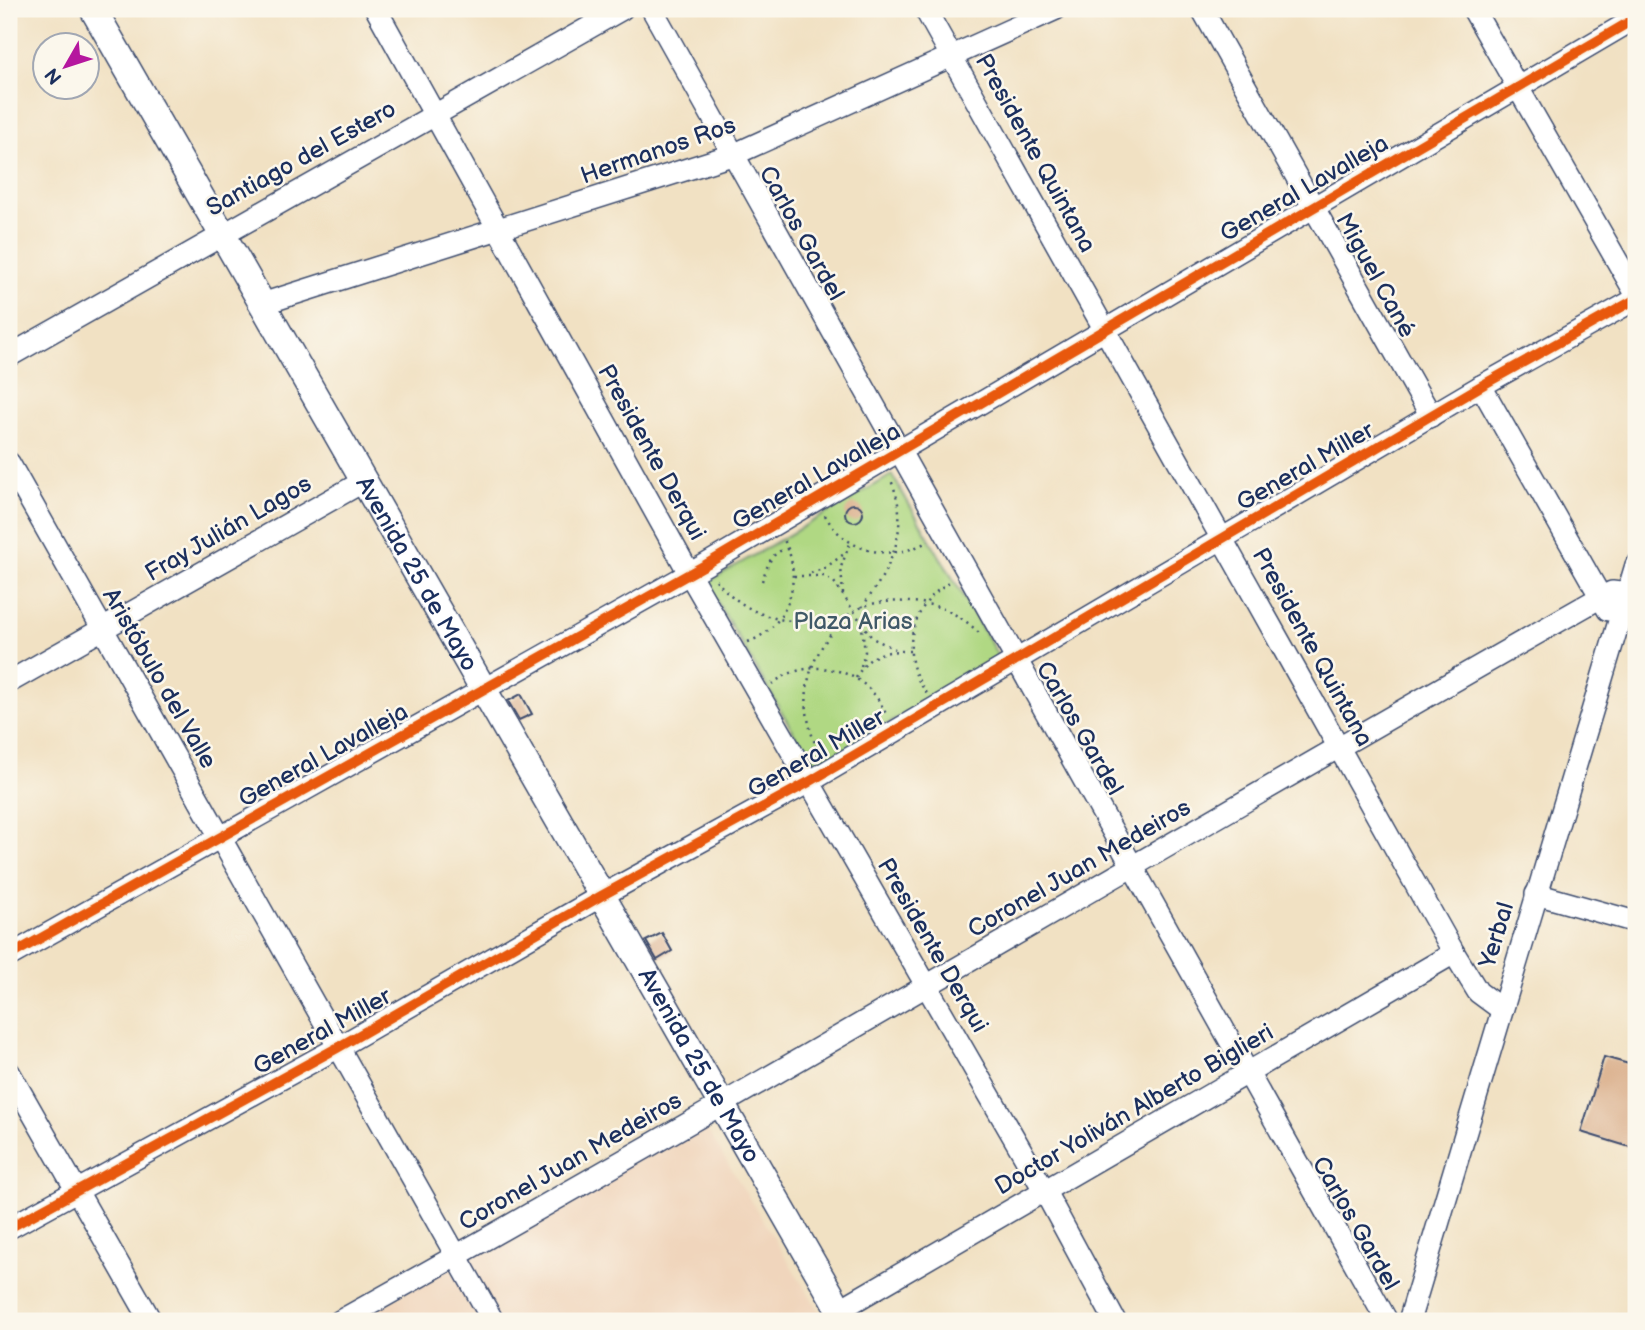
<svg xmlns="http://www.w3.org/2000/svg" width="1645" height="1330" font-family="'Balsamiq Sans',sans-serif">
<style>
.built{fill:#f0d5bc}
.green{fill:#b0d883;stroke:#668470;stroke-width:2}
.building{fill:#daaf8b}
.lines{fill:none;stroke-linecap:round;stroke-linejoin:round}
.minor-casing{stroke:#3b4a6d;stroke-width:24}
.major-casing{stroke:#3b4a6d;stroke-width:29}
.path{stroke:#3b4a6d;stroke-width:2.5;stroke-dasharray:2 5;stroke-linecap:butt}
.minor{stroke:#fff;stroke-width:21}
.major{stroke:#fff;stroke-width:26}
.cycleway-casing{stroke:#fbf7ec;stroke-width:15}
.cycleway{stroke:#e8590c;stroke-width:10}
.labels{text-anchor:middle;stroke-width:5;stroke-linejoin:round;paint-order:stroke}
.street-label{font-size:24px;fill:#1b2f5e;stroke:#fbf7ec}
.park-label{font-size:24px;fill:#405967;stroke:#fbf7ec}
</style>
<rect width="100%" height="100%" fill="#fbf7ec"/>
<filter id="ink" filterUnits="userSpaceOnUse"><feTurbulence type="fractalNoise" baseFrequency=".0143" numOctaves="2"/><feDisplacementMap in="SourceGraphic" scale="14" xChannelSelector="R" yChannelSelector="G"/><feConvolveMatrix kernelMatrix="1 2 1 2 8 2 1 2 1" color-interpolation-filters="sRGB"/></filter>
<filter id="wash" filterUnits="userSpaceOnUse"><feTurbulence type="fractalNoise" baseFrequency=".00686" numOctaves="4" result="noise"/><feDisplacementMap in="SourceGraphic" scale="28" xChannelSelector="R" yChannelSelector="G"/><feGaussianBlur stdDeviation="1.57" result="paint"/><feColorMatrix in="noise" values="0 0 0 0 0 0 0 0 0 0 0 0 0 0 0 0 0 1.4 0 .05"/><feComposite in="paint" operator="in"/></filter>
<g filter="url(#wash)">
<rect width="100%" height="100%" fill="#f1e1c3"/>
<!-- built -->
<path class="built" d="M701,1120L825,1321H358Z"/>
<!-- green -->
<path class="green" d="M892,475L1000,659L814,767L706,583Z"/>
<g id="blocks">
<!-- building -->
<g class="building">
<circle cx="854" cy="513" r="9"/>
<path d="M521,694L532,714L519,720L508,701Z"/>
<path d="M662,933L672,951L657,960L646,941Z"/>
<path d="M1604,1057L1636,1066V1149L1581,1132Z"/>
</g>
</g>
</g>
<g filter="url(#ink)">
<use href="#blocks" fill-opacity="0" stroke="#3b4a6d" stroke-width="2"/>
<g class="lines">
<!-- minor casing -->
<g class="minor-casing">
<g id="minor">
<path d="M376,9L689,573L1044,1190L1115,1321"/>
<path d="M652,9L1387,1321"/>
<path d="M925,9L1454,953L1478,992L1501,1009"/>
<path d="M1202,9L1431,416"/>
<path d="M1473,9L1636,294"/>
<path d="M262,304L735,154L1056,9"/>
<path d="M9,356L622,9"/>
<path d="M1481,386L1608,610"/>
<path d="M9,463L493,1321"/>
<path d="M9,682L364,481"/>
<path d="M1536,894L1636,922"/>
<path d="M9,956L705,565L1636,18"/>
<path d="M9,1072L151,1321"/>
<path d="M9,1228L337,1048L601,896L809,782L1481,386L1636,299"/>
<path d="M839,1310L1454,953"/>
<path d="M340,1321C763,1085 1179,836 1601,597L1612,592L1636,595"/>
<path d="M1409,1321L1636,565"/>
</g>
</g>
<!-- major casing -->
<g class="major-casing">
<g id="major">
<path id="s1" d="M93,9L846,1321"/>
</g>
</g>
<!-- path -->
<g class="path">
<path d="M825,515C845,553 893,563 928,541"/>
<path d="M811,573L825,568L844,554"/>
<path d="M794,576H824L834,582L872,638L899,651"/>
<path d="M716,580C750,621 795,628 845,617"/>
<path d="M762,581C767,567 771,550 788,549"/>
<path d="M843,594L841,567L850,543"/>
<path d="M862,607C892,567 912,527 890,478"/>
<path d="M748,642C789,627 804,578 784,540"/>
<path d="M861,666L865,652L862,628"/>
<path d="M856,678C869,653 883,651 910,651"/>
<path d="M772,684C811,653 870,669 887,717"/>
<path d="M927,693C896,655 912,602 953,580"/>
<path d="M820,755C800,713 801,673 830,635C839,623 848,613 862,607C877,601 894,601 910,602C938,603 962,615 981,635"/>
</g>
<!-- minor -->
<use href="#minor" class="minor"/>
<!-- major -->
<use href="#major" class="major"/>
<!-- cycleway casing -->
<g class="cycleway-casing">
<g id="cycleway">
<path d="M9,956L705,565L1636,18"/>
<path d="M9,1228L337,1048L601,896L809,782L1481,386L1636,299"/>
</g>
</g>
<!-- cycleway -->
<use href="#cycleway" class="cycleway"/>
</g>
</g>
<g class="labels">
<!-- street labels -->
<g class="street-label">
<text transform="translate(658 150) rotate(-19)" y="8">Hermanos Ros</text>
<text transform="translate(1036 153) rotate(61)" y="8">Presidente Quintana</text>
<text transform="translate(301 158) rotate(-29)" y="8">Santiago del Estero</text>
<text transform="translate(1304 188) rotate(-30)" y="8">General Lavalleja</text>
<text transform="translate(802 233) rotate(61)" y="8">Carlos Gardel</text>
<text transform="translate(1376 275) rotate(61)" y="8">Miguel Cané</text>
<text transform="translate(652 452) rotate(61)" y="8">Presidente Derqui</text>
<text transform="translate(1305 466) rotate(-30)" y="8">General Miller</text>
<text transform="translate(816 476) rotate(-30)" y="8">General Lavalleja</text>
<text transform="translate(228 528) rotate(-30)" y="8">Fray Julián Lagos</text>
<text dy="8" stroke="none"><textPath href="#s1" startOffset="651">Avenida 25 de Mayo</textPath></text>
<text transform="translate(1313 647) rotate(61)" y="8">Presidente Quintana</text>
<text transform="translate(160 678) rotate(60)" y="8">Aristóbulo del Valle</text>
<text transform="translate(1080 728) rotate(60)" y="8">Carlos Gardel</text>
<text transform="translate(816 753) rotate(-30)" y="8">General Miller</text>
<text transform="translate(323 755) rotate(-29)" y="8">General Lavalleja</text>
<text transform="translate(1079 868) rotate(-30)" y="8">Coronel Juan Medeiros</text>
<text transform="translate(1496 935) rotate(-73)" y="8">Yerbal</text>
<text transform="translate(933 945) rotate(60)" y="8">Presidente Derqui</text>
<text transform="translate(322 1031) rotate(-29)" y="8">General Miller</text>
<text dy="8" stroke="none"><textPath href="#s1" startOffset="1218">Avenida 25 de Mayo</textPath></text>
<text transform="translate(1134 1109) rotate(-30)" y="8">Doctor Yoliván Alberto Biglieri</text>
<text transform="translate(570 1161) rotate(-30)" y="8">Coronel Juan Medeiros</text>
<text transform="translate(1356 1223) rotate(60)" y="8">Carlos Gardel</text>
</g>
<!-- park labels -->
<g class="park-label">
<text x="853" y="629">Plaza Arias</text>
</g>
</g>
<!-- margin -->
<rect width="1645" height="1330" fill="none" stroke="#fbf7ec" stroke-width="35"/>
<!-- north arrow -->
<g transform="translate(66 66) rotate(231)"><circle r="33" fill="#fbf7ec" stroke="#a1a7b3" stroke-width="2"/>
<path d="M0-5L12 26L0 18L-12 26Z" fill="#b5179e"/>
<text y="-10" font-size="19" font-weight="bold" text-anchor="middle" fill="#1b2f5e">N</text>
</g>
</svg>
